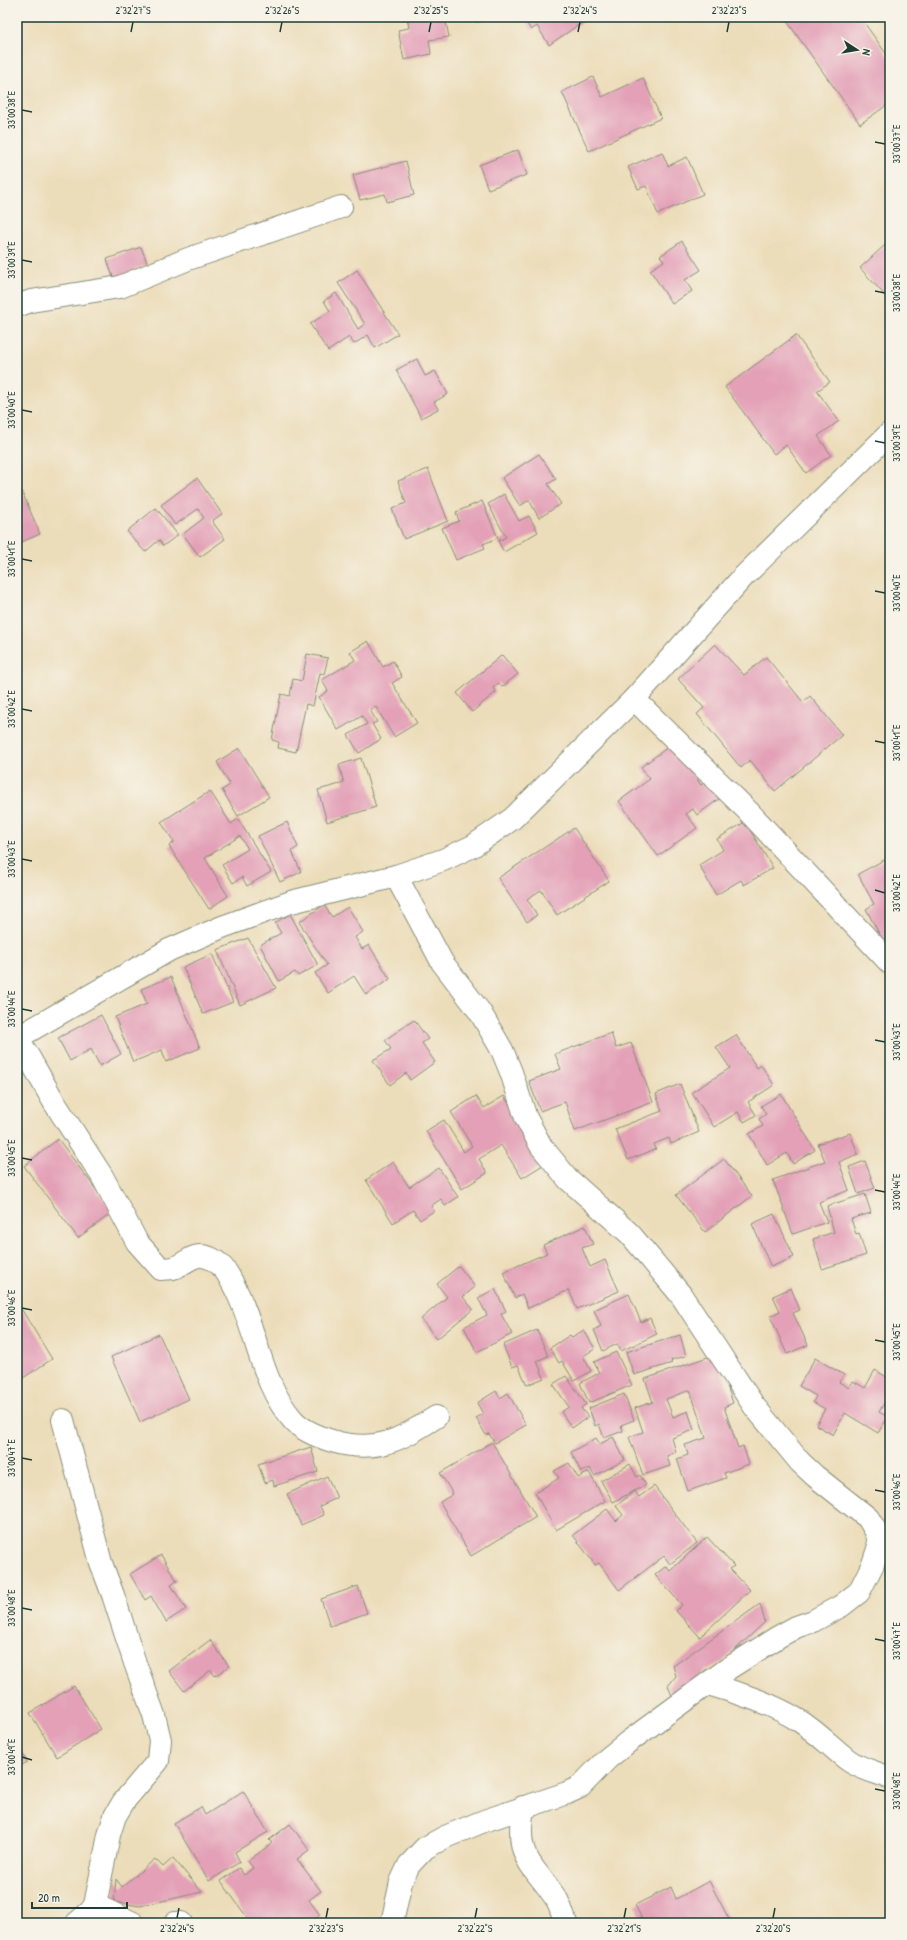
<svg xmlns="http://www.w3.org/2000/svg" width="907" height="1940" font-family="'Patrick Hand',sans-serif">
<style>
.building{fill:#e3a0b7}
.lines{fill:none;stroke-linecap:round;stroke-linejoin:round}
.minor-casing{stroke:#868d77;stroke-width:24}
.minor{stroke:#fff;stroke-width:22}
.ticks{fill:none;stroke:#1f3d34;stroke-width:1.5}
.neatline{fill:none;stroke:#1f3d34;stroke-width:1.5}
.ticks-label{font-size:10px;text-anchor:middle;fill:#1f3d34}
</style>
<rect width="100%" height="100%" fill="#f7f3e8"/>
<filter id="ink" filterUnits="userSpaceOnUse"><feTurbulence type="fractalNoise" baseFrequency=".025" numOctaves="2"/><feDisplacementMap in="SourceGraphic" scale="8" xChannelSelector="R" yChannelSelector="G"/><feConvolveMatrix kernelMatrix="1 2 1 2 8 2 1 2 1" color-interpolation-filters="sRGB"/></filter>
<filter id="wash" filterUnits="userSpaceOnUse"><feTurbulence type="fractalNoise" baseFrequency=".012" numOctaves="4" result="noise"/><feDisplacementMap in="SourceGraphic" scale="16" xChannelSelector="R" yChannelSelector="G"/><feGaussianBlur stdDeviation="0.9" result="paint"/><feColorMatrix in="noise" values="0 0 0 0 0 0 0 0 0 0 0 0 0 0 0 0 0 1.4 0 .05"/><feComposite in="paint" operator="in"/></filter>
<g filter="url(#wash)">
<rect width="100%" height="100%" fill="#ecddba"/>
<g id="blocks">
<!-- building -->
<g class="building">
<path d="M407,17H445L449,37L429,40L431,54L404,60L398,30L409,28Z"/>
<path d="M476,17H492L477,22Z"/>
<path d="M523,17H590L549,45L537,26L531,30Z"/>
<path d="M784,17H860L890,59V103L860,124Z"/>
<path d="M593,77L602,97L643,78L661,118L589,151L562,92Z"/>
<path d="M518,150L527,175L488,189L479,165Z"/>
<path d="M662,152L668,166L687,157L703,194L658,214L646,186L638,189L628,167Z"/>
<path d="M406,161L414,195L387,202L385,194L360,200L353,175Z"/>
<path d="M682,241L701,270L685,280L692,291L672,304L650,270L664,261L660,256Z"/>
<path d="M886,244L890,248V301L860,268Z"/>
<path d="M141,247L148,265L134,269L136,275L115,283L107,259Z"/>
<path d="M357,270L398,334L375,348L368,335L354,344L349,337L328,351L310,324L330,311L324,301L336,293L358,329L365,324L338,283Z"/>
<path d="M796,335L830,382L817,391L839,421L818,436L831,455L806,473L786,445L774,454L725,387Z"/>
<path d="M417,359L425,376L435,371L448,394L434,402L438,409L421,418L396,370Z"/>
<path d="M539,454L556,479L548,484L561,504L539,518L529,500L520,506L502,478Z"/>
<path d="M428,469L448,521L404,539L392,509L406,503L398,481Z"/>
<path d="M197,478L222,514L212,521L225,539L200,557L183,534L204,518L198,509L175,525L161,505Z"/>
<path d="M17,480L40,534L17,544Z"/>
<path d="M504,494L519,521L529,516L538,532L504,552L498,541L506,537L488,504Z"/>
<path d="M482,501L498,538L483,544L485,548L456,560L442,528L459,521L456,512Z"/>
<path d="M156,508L178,535L163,546L159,540L145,552L127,531Z"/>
<path d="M368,641L383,667L393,661L402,677L392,683L417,723L394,737L376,707L370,710L377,722L372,724L381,739L359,753L348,735L367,724L362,716L338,730L319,697L328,691L322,680L355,660L350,652Z"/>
<path d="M715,644L744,675L766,657L803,702L810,696L842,735L775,791L750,760L741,768L697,714L704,708L678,679Z"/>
<path d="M307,654L328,658L324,674L320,673L313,706L306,704L296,752L278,748L279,742L272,740L281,694L290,696L293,679L302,681Z"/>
<path d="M502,655L518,674L502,687L499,683L493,688L496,692L472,712L457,693Z"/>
<path d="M672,744L701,785L711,779L723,796L697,815L693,809L686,814L697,828L658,856L619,801L650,779L641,767Z"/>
<path d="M239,748L269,797L238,816L222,790L230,785L217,762Z"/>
<path d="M361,758L376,807L327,822L318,790L344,783L339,765Z"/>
<path d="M210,791L231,824L238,819L271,872L247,886L242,877L233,883L222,865L248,849L240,836L205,858L228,896L209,909L169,846L174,842L161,822Z"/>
<path d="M287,822L298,847L292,851L301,872L280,882L258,836Z"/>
<path d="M745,822L773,868L744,885L741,880L716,895L699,865L723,850L717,839Z"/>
<path d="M574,828L609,881L557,915L541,890L527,899L537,915L527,922L498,878Z"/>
<path d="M884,860L890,871V954L866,909L874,904L858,874Z"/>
<path d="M324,905L332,917L348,907L363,932L355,937L362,949L369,945L390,979L366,995L354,976L328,993L315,973L327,965L299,922Z"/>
<path d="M290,914L318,965L298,976L295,972L279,981L260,945L281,933L275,923Z"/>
<path d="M248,938L276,988L240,1005L217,950Z"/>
<path d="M212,954L233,1002L203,1014L183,967Z"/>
<path d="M171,977L200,1048L166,1062L162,1050L133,1062L115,1017L147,1004L141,989Z"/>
<path d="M101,1015L121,1054L100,1066L91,1049L70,1061L58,1038Z"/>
<path d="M414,1020L428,1039L422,1043L435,1062L410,1080L406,1073L390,1085L373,1060L391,1049L385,1040Z"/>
<path d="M611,1033L616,1048L631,1043L653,1102L575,1131L565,1102L540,1111L529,1081L561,1069L555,1054Z"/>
<path d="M736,1035L757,1068L761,1065L774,1085L748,1102L756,1115L744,1122L738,1112L714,1127L692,1092L730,1068L716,1047Z"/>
<path d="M680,1084L699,1132L671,1144L669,1138L654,1144L656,1149L628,1160L615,1129L662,1111L656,1094Z"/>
<path d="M781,1094L815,1150L793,1164L787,1153L767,1165L749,1134L763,1126L759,1119L766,1114L761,1106Z"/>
<path d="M476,1096L484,1108L504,1096L546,1163L522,1178L501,1145L479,1159L487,1173L462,1189L426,1131L444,1120L464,1152L472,1146L451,1112Z"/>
<path d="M850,1133L858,1154L839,1162L849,1190L819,1202L827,1222L793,1234L773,1180L825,1161L818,1144Z"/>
<path d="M58,1139L113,1212L78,1238L24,1166Z"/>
<path d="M724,1159L752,1196L705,1232L676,1195Z"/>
<path d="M865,1161L875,1188L858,1194L849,1167Z"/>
<path d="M393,1162L409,1187L439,1168L458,1197L445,1206L441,1199L431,1206L434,1211L420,1220L413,1210L393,1223L366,1180Z"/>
<path d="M865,1194L871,1213L851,1219L856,1234L859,1233L866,1255L822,1269L813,1239L834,1232L827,1206Z"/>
<path d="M774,1214L794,1257L771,1267L752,1224Z"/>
<path d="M585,1226L593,1244L582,1248L590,1267L605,1260L619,1291L577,1309L569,1290L528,1308L522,1294L515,1298L503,1272L547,1253L543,1245Z"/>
<path d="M459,1266L475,1287L463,1297L473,1309L437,1339L421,1319L447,1297L437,1284Z"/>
<path d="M791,1288L800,1310L793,1313L808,1345L787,1354L770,1316L780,1311L773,1296Z"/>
<path d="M495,1289L506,1311L501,1314L512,1334L477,1352L464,1327L487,1315L478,1298Z"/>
<path d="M629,1294L641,1322L650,1318L657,1334L621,1351L617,1344L603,1351L594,1330L601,1326L594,1310Z"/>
<path d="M17,1302L52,1359L17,1382Z"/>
<path d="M537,1330L548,1356L537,1361L544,1378L527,1385L518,1365L512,1367L503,1345Z"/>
<path d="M584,1330L595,1349L583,1356L591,1371L574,1381L562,1361L559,1363L550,1348L570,1335L572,1337Z"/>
<path d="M159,1334L189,1399L140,1422L111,1357Z"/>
<path d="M680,1335L686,1356L671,1360L672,1363L634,1375L626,1352Z"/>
<path d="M616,1352L632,1385L589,1403L580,1383L599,1373L594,1362Z"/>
<path d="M716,1354L733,1403L724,1407L738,1448L743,1446L749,1464L724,1473L726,1478L688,1491L677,1459L688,1455L685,1445L706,1438L690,1390L666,1399L673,1417L688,1411L694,1430L672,1438L676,1452L667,1456L670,1466L643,1475L629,1437L643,1432L635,1408L653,1402L645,1379Z"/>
<path d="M815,1358L844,1375L839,1382L849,1388L853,1381L865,1388L875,1370L890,1379V1393L879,1412L888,1417L878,1433L845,1413L833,1435L816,1425L825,1409L813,1402L816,1396L799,1386Z"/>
<path d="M566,1376L586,1404L581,1408L588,1417L572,1428L561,1412L569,1407L553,1384Z"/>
<path d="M496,1391L500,1398L508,1393L526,1425L495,1443L489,1434L486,1435L476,1418L483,1414L477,1403Z"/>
<path d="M624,1394L634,1420L621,1425L623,1431L604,1438L599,1424L595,1426L589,1408Z"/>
<path d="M613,1437L625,1460L594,1476L590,1468L581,1472L571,1452L596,1438L600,1444Z"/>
<path d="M492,1442L536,1517L471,1556L440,1502L453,1494L440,1473Z"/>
<path d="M311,1447L318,1472L274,1486L273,1480L265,1483L258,1464Z"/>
<path d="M569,1463L578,1478L589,1472L605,1501L556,1530L535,1493L559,1478L554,1471Z"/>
<path d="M630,1464L637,1477L640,1475L646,1485L613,1502L601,1481Z"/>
<path d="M327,1476L337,1498L320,1506L324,1515L301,1525L287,1494Z"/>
<path d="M654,1486L697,1543L670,1564L664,1556L619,1590L599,1563L595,1565L573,1535L607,1509L616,1521L623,1515L616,1506L635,1491L639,1497Z"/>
<path d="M707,1537L734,1566L730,1569L750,1590L700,1637L676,1611L682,1605L655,1575L666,1566L670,1571Z"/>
<path d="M161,1555L177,1581L171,1585L186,1609L166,1622L151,1596L145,1600L130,1574Z"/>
<path d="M358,1586L367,1613L330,1626L321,1599Z"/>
<path d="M760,1604L765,1622L722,1662L706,1670L673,1698L668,1686L676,1676L673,1666Z"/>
<path d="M210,1640L229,1666L215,1676L211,1670L184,1691L169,1671Z"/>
<path d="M74,1686L101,1729L57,1757L30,1713Z"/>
<path d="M17,1743L27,1762L17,1768Z"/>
<path d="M243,1791L268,1832L235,1852L240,1862L209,1881L174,1823L201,1807L205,1815Z"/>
<path d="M290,1824L309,1850L297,1859L321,1891L309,1900L320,1915L310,1923H251L221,1881L239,1868L244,1875L253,1868L248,1861L272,1843L269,1840Z"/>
<path d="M173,1858L202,1892L140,1906L114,1902L116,1879L122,1887L155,1859L163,1867Z"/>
<path d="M709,1881L731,1923H644L635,1905L671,1887L676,1899Z"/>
</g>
</g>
</g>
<g filter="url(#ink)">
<use href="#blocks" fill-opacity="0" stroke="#868d77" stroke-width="1"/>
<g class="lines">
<!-- minor casing -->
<g class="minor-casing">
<g id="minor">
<path d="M17,306L31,301L120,287L188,259L341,207"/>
<path d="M634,699L748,811L890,963"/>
<path d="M17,1038L169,950L222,927L291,902L396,876L443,860L473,846L512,819L634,699L743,577L890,433"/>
<path d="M18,1038L54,1102L102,1176L137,1242L161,1269C165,1268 170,1269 173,1268C187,1264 193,1250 212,1259C225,1266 230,1278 236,1290C257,1331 261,1384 293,1420C302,1430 319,1437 332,1441C376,1454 400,1440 436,1417"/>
<path d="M63,1420L101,1563L113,1595L135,1663L154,1715L160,1740L158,1761L124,1801L115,1816L109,1835L95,1905L90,1912L77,1923"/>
<path d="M708,1684C738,1693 771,1703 798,1720C816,1731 831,1747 848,1760C860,1769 876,1772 890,1778"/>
<path d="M523,1807C515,1860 531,1861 557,1900C561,1907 563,1916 566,1923"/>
<path d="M95,1905L133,1923"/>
<path d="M175,1923H181"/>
<path d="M392,1923L401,1882L409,1865L425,1848L445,1837L484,1821L567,1793L580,1787L607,1759L628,1742L726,1670L778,1637L796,1627L813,1621L841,1606L859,1592L873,1564L879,1546L877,1533L868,1518L815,1476L800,1462L754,1406L681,1295L630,1234L568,1179L541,1146L526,1118L511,1072L502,1050L480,1012L442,962L396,876"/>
</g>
</g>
<!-- minor -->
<use href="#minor" class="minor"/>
</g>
</g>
<!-- ticks -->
<path class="ticks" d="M131,32L133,22M280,32L282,22M429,32L431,22M578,32L580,22M727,32L729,22M22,110L32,112M875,142L885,144M22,260L32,262M875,291L885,293M22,410L32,412M875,441L885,443M22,559L32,561M875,591L885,593M22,709L32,711M875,741L885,743M22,859L32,861M875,890L885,893M22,1009L32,1011M875,1040L885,1042M22,1158L32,1160M875,1190L885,1192M22,1308L32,1310M875,1340L885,1342M22,1458L32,1460M875,1490L885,1492M22,1608L32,1610M875,1639L885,1641M22,1757L32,1760M875,1789L885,1791M177,1918L179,1908M326,1918L328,1908M475,1918L477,1908M624,1918L626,1908M773,1918L775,1908"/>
<!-- margin -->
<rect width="907" height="1940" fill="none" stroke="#f7f3e8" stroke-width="44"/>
<!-- north arrow -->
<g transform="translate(857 50) rotate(102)" stroke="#f7f3e8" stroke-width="3" paint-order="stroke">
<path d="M0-3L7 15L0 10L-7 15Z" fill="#1f3d34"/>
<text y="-6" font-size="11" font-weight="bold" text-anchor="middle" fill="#1f3d34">N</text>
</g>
<!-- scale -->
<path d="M32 1902v6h95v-6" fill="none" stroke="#1f3d34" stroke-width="2"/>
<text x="38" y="1902" font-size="12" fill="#1f3d34" stroke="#f7f3e8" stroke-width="3" paint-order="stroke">20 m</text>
<rect x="22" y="22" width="863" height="1896" class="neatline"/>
<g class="ticks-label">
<text x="133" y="14">2°32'27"S</text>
<text x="282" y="14">2°32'26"S</text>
<text x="431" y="14">2°32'25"S</text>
<text x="580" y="14">2°32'24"S</text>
<text x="729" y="14">2°32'23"S</text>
<text transform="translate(11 110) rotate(-90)" y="4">33°00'38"E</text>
<text transform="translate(896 144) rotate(-90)" y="4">33°00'37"E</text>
<text transform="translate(11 260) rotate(-90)" y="4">33°00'39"E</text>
<text transform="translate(896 293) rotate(-90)" y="4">33°00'38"E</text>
<text transform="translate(11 410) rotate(-90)" y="4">33°00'40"E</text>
<text transform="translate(896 443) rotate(-90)" y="4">33°00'39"E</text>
<text transform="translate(11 559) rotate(-90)" y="4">33°00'41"E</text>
<text transform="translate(896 593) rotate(-90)" y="4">33°00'40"E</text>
<text transform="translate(11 709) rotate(-90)" y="4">33°00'42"E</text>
<text transform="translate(896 743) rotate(-90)" y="4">33°00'41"E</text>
<text transform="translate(11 859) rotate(-90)" y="4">33°00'43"E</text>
<text transform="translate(896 893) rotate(-90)" y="4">33°00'42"E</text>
<text transform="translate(11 1009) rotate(-90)" y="4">33°00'44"E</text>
<text transform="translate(896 1042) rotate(-90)" y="4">33°00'43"E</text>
<text transform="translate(11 1158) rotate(-90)" y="4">33°00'45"E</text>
<text transform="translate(896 1192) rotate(-90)" y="4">33°00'44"E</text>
<text transform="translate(11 1308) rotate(-90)" y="4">33°00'46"E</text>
<text transform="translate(896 1342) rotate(-90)" y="4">33°00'45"E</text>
<text transform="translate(11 1458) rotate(-90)" y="4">33°00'47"E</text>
<text transform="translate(896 1492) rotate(-90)" y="4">33°00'46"E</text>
<text transform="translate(11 1608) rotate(-90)" y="4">33°00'48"E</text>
<text transform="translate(896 1641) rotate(-90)" y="4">33°00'47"E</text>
<text transform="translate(11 1757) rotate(-90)" y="4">33°00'49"E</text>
<text transform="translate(896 1791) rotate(-90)" y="4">33°00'48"E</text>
<text x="177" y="1932">2°32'24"S</text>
<text x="326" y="1932">2°32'23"S</text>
<text x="475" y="1932">2°32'22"S</text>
<text x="624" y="1932">2°32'21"S</text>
<text x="773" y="1932">2°32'20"S</text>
</g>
</svg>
